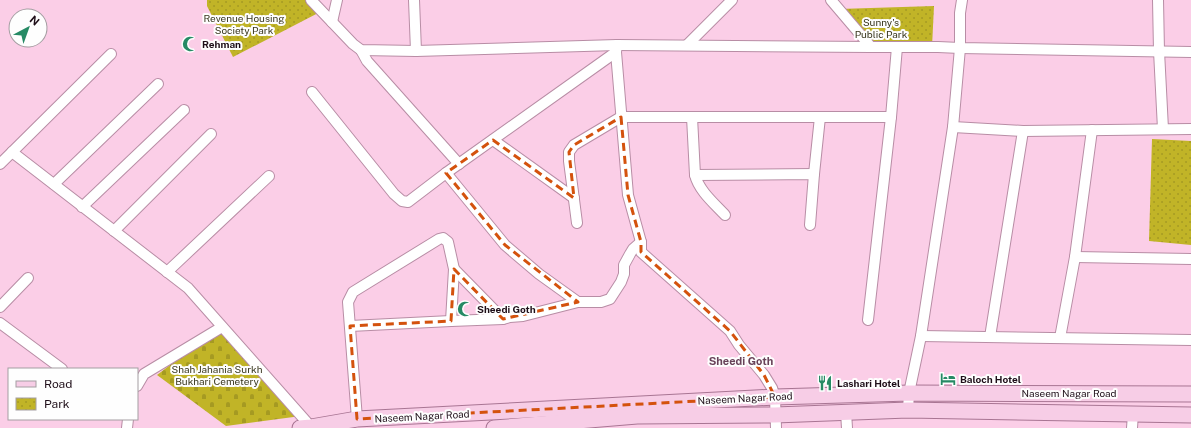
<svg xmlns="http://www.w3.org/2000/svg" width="1191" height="428" font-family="'Public Sans',sans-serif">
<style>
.cemetery{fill:url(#cemetery-stones)}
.park{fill:url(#park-dots)}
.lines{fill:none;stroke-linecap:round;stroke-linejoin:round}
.minor-casing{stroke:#b88da5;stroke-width:12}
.primary-casing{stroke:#a87593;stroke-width:17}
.minor{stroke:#fff;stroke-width:10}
.primary{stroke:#f7cde6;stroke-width:15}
.marked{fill:none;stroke:#d4520d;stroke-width:3;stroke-dasharray:8 5;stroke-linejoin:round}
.labels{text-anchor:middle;stroke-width:4;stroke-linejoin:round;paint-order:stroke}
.park-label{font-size:10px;fill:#38361d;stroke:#fefefe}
.poi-label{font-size:10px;font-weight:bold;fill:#1e0e18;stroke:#fefefe;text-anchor:start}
.street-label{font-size:10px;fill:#1e0e18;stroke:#fefefe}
.neighbourhood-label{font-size:11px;font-weight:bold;fill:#684259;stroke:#fefefe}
</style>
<defs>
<pattern id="cemetery-stones" width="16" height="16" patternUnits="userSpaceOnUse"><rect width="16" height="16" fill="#c1b427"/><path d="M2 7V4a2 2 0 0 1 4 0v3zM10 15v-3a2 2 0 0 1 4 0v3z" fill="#a59a22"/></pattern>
<pattern id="park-dots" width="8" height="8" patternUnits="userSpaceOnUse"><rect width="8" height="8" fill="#c1b427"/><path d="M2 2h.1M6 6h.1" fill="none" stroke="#a59a22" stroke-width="1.8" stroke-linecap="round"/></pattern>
</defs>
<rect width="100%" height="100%" fill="#fbcee7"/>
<!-- cemetery -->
<path class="cemetery" d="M221,326L301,416L226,426L157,375Z"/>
<!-- park -->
<g class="park">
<path d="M207,0H311L322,11L233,57L207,6Z"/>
<path d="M934,6L932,47H871L839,9Z"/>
<path d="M1152,139L1191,141V245L1149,241Z"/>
</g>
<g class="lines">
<!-- minor casing -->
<g class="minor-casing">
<g id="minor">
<path d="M311,0L353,44L361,50L416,51L617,45L616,52L628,195L641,242V252L730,331L739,345L764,375L772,388L775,397L776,428"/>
<path d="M414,0L416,51"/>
<path d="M831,0L871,47"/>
<path d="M1158,0L1159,51L1163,129"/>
<path d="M332,22L337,0"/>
<path d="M617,45L871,47H938L960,48L1191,52"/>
<path d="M687,45L732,0"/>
<path d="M361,50L367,61L459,164"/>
<path d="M312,92L394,194L402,201L408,202L446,173L616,52"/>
<path d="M692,117L695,175C699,191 715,204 725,215"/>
<path d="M891,117L897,47"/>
<path d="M953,127L1023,131L1191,129"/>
<path d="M493,140L574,198"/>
<path d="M12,152L188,288L312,428"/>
<path d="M0,164L111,54"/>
<path d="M446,173L505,245L539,274L578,302H601L610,299L621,282L624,274V265L630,254L633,249L641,242"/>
<path d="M814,174L820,117"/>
<path d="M695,175L814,174L810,225"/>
<path d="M54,184L158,84"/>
<path d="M82,207L184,110"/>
<path d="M577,223L569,161V152L574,145L621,117H891L868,320"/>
<path d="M114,231L211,134"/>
<path d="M1075,257L1191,259"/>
<path d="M454,269L503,319"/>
<path d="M167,272L269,176"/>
<path d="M0,307L28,278"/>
<path d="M0,323L62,369"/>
<path d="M350,326L451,321"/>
<path d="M921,336L1191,340"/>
<path d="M990,337L1023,131"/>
<path d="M1060,338L1075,257L1092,130"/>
<path d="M137,386L144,374L222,327"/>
<path d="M908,410L909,393L921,336L953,127L960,48V13L962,0"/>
<path d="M846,412L847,428"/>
<path d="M357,419L348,302L353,292L439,239L443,238L448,242L454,269L451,321L503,319L510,317L523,316L578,302"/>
<path d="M127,428L128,419"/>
<path d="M1132,428L1133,414"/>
</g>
</g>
<!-- primary casing -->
<g class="primary-casing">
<g id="primary">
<path d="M300,428L311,427L357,419L775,397L909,393L1191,394"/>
<path d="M494,428L637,416L775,415L908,410L1191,415"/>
</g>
</g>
<!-- minor -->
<use href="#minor" class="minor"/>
<!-- primary -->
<use href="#primary" class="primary"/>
</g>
<!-- marked area -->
<path class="marked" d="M621,117L628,195L641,242V252L730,331L764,375L775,397L357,419L350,326L451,321L454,269L503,319L578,302L505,245L446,173L493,140L574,198L569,152L574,145Z"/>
<!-- icons -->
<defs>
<g id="mosque-bare" transform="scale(1.2)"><path d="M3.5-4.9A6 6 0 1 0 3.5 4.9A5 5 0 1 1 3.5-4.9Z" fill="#268a65" stroke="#fefefe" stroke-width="2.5" paint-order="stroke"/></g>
<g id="hotel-bare" transform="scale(1.2)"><path d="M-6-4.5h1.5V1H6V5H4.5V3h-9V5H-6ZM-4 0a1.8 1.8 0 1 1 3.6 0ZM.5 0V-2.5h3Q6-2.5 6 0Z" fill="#268a65" stroke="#fefefe" stroke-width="2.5" paint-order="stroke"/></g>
<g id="restaurant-bare" transform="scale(1.2)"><path d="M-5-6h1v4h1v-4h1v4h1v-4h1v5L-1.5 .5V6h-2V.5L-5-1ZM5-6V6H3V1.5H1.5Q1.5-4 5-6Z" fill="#268a65" stroke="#fefefe" stroke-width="2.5" paint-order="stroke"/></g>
</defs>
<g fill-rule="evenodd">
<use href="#mosque-bare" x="190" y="44"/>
<use href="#mosque-bare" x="465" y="309"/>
<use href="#hotel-bare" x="948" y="379"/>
<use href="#restaurant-bare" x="825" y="383"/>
</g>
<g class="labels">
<!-- park labels -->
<g class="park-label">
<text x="244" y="22">Revenue Housing<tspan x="244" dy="12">Society Park</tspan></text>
<text x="881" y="26">Sunny's<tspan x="881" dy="12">Public Park</tspan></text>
<text x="217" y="373">Shah Jahania Surkh<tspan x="217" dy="12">Bukhari Cemetery</tspan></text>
</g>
<!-- poi labels -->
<g class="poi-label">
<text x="202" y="48">Rehman</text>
<text x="477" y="313">Sheedi Goth</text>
<text x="960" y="383">Baloch Hotel</text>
<text x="837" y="387">Lashari Hotel</text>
</g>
<!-- street labels -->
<g class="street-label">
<text x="1069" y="397">Naseem Nagar Road</text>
<text transform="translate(745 398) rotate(-3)" y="4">Naseem Nagar Road</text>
<text transform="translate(422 416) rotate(-3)" y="4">Naseem Nagar Road</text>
</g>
<!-- neighbourhood labels -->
<g class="neighbourhood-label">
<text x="741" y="365">Sheedi Goth</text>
</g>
</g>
<!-- legend -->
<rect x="8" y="368" width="130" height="52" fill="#fefefe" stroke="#a49ea2"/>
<rect x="16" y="381" width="20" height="6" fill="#f7cde6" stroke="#a49ea2"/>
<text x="44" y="388" font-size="12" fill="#1e0e18">Road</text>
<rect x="16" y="398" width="20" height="12" fill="url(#park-dots)" stroke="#a49ea2"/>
<text x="44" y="408" font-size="12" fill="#1e0e18">Park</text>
<!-- north arrow -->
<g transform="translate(28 28) rotate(41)"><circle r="19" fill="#fefefe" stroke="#a49ea2"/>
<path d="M0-3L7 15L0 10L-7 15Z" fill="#268a65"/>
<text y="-6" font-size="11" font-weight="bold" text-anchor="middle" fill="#1e0e18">N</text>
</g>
</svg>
